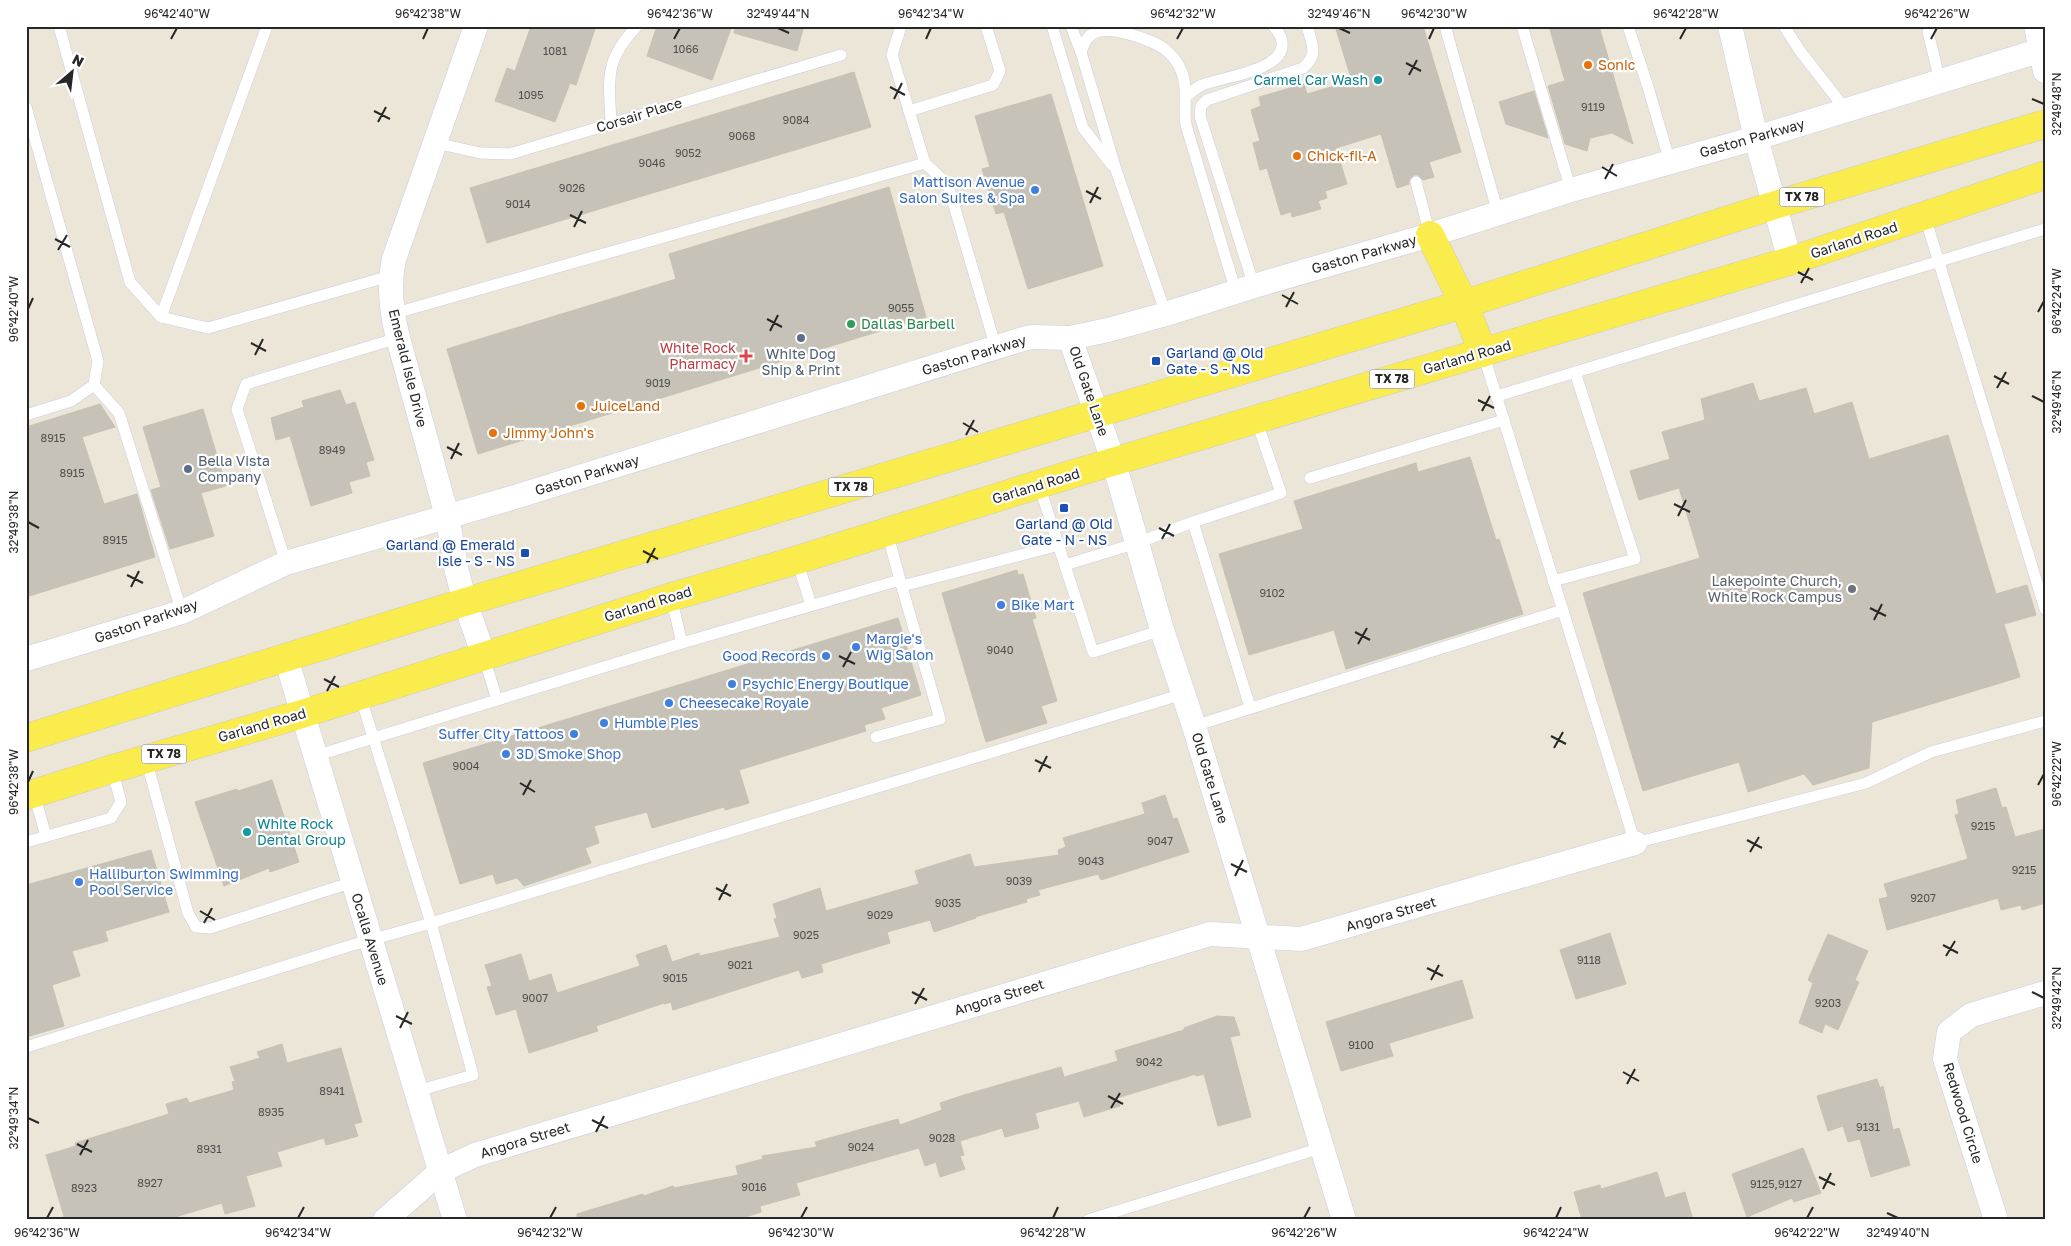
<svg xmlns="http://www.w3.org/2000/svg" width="2071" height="1246" font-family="'Golos Text',sans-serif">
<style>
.building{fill:#c6c2b7;stroke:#c6c2b1}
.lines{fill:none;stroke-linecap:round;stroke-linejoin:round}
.service-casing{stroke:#cccde2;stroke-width:12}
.minor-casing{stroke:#cccde2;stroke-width:25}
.primary-casing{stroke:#cbcbcb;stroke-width:29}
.service{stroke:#fff;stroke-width:11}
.minor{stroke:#fff;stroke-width:24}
.primary{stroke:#fbec4d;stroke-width:28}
.ticks{fill:none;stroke:#272727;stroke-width:2}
.food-dot{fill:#e8710a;stroke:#fff;stroke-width:2}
.culture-dot{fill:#0f9aa8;stroke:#fff;stroke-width:2}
.shop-dot{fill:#3f7fe0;stroke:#fff;stroke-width:2}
.leisure-dot{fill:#2e9e5b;stroke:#fff;stroke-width:2}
.service-dot{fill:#5c6f8a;stroke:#fff;stroke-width:2}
.health-dot{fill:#e0444e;stroke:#fff;stroke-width:2}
.transit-dot{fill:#1a4fb4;stroke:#fff;stroke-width:2}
.worship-dot{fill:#6b7280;stroke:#fff;stroke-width:2}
.labels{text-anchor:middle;stroke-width:4.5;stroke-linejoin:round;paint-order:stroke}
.number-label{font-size:11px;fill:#4f4e4b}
.shield{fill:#fff;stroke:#686868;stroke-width:1}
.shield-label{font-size:12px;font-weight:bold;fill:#272727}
.food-label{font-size:14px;fill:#c56008;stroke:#fff;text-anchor:start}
.culture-label{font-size:14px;fill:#0d838f;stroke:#fff;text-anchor:end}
.street-label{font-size:14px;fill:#272727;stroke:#fff}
.shop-label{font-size:14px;fill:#366cbe;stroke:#fff;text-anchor:start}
.leisure-label{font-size:14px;fill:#27864d;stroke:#fff;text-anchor:start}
.health-label{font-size:14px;fill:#be3a42;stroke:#fff;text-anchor:end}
.transit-label{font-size:14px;fill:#164399;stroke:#fff;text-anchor:start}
.service-label{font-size:14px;fill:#4e5e75;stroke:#fff}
.worship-label{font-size:14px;fill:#5b616d;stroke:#fff;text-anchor:end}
.neatline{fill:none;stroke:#272727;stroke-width:2}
.ticks-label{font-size:12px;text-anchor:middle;fill:#272727}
</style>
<rect width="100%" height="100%" fill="#ebe6d7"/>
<!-- building -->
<g class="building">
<path d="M531,26H596L576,85L570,83L555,122L495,101L507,68L515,71Z"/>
<path d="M657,26H732L712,80L647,56Z"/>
<path d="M735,26H804L797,51L734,33Z"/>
<path d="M1335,26H1423L1461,152L1429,162L1434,177L1423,180L1418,175H1414L1409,180V184L1397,188L1381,134L1336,148L1347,184L1325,191L1327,198L1318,201L1321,209L1292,217L1291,212L1281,215L1267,168L1260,170L1253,143L1260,141L1251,110L1261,106L1259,97L1304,84L1307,94L1352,81Z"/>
<path d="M1549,26H1599L1633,144L1612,133L1590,138L1587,151L1565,144L1548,86L1565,81Z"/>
<path d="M854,72L871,127L487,243L470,188Z"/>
<path d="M1534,91L1548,138L1506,124L1499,102Z"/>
<path d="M1051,94L1103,266L1028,289L1004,212L996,214L982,169L990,167L975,116Z"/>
<path d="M889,187L926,317L478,454L447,349L676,279L669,254Z"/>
<path d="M1753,383L1759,401L1806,388L1814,414L1852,402L1869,459L1948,435L1996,594L2027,585L2036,615L2004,624L2020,677L1872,722L1869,768L1813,785L1804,774L1748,792L1739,762L1643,791L1583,593L1700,558L1679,488L1639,500L1630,471L1670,459L1662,432L1705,420L1701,399Z"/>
<path d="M340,390L346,405L355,402L374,460L366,462L370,476L349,482L352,493L311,506L290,436L276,440L271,418L304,407L302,401Z"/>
<path d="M100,404L115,427L82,437L104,504L137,494L155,557L26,597V427Z"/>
<path d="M203,409L226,486L201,493L214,536L170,549L151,490L161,487L143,427Z"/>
<path d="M1470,457L1496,540L1499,539L1523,614L1346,669L1334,630L1249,655L1219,554L1303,529L1294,501L1416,463L1418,472Z"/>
<path d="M1017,570L1018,575L1023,574L1036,618L1032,619L1057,701L1041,706L1047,723L986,742L942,593Z"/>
<path d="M898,618L921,695L881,708L885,719L864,725L866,731L739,770L749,803L725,810L724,807L652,828L647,812L594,826L599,843L585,848L591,863L524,886L517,878L496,884L493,874L460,884L423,763Z"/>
<path d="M272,780L299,862L270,872L269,868L224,886L195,802L237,789L238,791Z"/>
<path d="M1996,788L2002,808L2006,807L2015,837L2045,829V903L2022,910L2021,905L2001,910L1998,898L1887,930L1879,899L1888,897L1884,884L1968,859L1955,815L1959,814L1956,800Z"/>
<path d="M1165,795L1173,819L1177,818L1189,852L1101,880L1098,874L1038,890L1040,895L1026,899L1027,902L975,917L976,918L934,932L930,920L887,932L890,943L821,964L823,972L802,978L799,970L673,1010L671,1002L664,1004V1003L596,1026L598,1031L529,1053L516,1009L496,1015L487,987L492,986L485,965L521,954L529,981L551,974L557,993L640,966L636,955L666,945L672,962L699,953L700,956L780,937L774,919L777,918L773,904L820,888L826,911L919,884L915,871L970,854L974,867L1059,855L1058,850L1066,847L1063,838L1145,814L1142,803Z"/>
<path d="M151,850L169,912L105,931L108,941L72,951L80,976L52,985L64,1026L26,1037V885Z"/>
<path d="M1610,933L1626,984L1576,999L1560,950Z"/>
<path d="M1828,934L1868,951L1855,980L1859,982L1838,1030L1825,1024L1822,1033L1799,1023L1813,983L1808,980Z"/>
<path d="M1462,980L1473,1018L1389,1043L1393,1056L1341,1071L1326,1022Z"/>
<path d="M1217,1016L1234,1017L1240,1035L1230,1037L1251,1117L1218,1126L1204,1074L1196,1076V1074L1117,1098L1120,1106L1084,1117L1079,1101L1035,1113L1039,1128L1005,1137L1002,1128L960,1141L964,1155L960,1156L965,1169L940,1177L936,1162L925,1166L919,1148L796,1183L800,1195L760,1206L761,1212L736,1220H577V1214L643,1194L644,1196L673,1186L674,1188L738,1175L736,1166L763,1159L762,1156L817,1147L815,1142L898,1119L900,1125L942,1110L940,1103L964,1095L1061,1067L1064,1077L1118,1061L1115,1051L1184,1030V1028Z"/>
<path d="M282,1044L287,1063L341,1048L362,1122L354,1124L358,1136L326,1145L324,1138L277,1152L282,1166L246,1176L255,1206L225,1214L222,1203L165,1220H65L46,1155L76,1146L75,1143L169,1114L166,1104L187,1098L189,1103L234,1090L232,1082L235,1081L230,1067L260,1058L257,1052Z"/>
<path d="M1877,1079L1880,1088L1883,1086L1893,1130L1899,1128L1910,1165L1871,1177L1860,1139L1848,1142L1843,1126L1828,1131L1817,1096Z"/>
<path d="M1803,1148L1821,1193L1794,1202L1792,1198L1747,1217L1732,1174Z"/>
<path d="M1657,1172L1665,1198L1685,1192L1693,1220H1582L1574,1192L1600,1185L1601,1189Z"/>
</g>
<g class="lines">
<!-- service casing -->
<g class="service-casing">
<g id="service">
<path d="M59,26L130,282L161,317L208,328L390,276"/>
<path d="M901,26L892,55L925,163"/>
<path d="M1052,26L1083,128L1112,165"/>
<path d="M1071,26L1081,52"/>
<path d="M1445,26L1498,213"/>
<path d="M1522,26L1571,190"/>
<path d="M1628,26L1648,87L1670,162"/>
<path d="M1784,26L1800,51L1846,110"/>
<path d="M1929,26L1928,32L1940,81"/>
<path d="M1186,97C1191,92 1196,88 1202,85C1221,77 1286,71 1282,42C1281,36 1278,30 1273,26"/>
<path d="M26,107L98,361L94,385L71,401L26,415"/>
<path d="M909,111L993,85L1000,71L986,26"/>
<path d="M611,123C609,78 604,61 637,26"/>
<path d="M436,143L480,153L510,154L841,55"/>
<path d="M1416,182L1430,235"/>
<path d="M1925,217L2045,609"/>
<path d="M1254,286L1200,116L1201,106L1207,100L1303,68C1319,54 1312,45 1307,26"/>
<path d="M392,314L925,163L948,185L996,348"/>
<path d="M1166,314L1116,170L1081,52C1084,44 1086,37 1094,33C1110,25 1157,40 1169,53C1173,57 1178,63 1180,68C1189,86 1183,106 1186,125L1236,292"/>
<path d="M161,317L267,26"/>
<path d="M1483,353L1635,843L1866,783L1931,752L2045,721"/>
<path d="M94,385L119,413L182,612"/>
<path d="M1497,396L2045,229"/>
<path d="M1310,478L1504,420"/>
<path d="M1039,485L1093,652L1162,630"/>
<path d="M887,532L900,580"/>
<path d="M797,560L811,605"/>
<path d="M286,563L237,409L246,384L398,338"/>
<path d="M1065,565L1137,543L1193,522"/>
<path d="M1553,581L1635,559L1575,372"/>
<path d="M902,586L1059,545"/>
<path d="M671,597L682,643"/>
<path d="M484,657L497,700"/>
<path d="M360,695L431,923L473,1075L417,1091"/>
<path d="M1250,707L1193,522L1281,493L1256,419"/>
<path d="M1194,726L1563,610"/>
<path d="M315,756L682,643L900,580L940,719L876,737"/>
<path d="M146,759L188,913L196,927L210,928L353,882"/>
<path d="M34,794L46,836"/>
<path d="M26,842L111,818L121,802L112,769"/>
<path d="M26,1047L349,946L431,923L1183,694"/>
<path d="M1088,1220L1321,1148"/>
</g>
</g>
<!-- minor casing -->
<g class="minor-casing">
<g id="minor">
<path d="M476,26L394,259C388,286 391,311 398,338L447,516L457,572L465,602L484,656"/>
<path d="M1730,26L1756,138L1790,261"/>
<path d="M2036,26L2045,71"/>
<path d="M1070,338L1114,463L1162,630L1194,726L1344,1220"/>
<path d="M286,658L455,1220"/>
<path d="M26,659L182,612L286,563L515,497L1023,339L1032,337L1070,338L1108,330L1166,314L1254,286L1430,235L1571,190L1756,138L2045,49"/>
<path d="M385,1220L441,1171L475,1155L1210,934L1301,939L1635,843"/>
<path d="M1996,1220L1945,1059L1949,1032L1971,1015L2045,993"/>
</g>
</g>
<!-- primary casing -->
<g class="primary-casing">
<g id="primary">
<path d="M1430,235L1464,304L1483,353"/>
<path d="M26,738L465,602L1464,304L1775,205L2045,124"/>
<path d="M26,796L112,769L302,714L671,597L797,560L1072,474L1790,261L2045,175"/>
</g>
</g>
<!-- service -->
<use href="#service" class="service"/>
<!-- minor -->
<use href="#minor" class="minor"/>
<!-- primary -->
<use href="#primary" class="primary"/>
</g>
<!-- ticks -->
<path class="ticks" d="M778,28L789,33M1339,28L1350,33M171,39L177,28M423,39L428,28M674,39L680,28M926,39L931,28M1177,39L1183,28M1429,39L1434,28M1680,39L1686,28M1931,39L1937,28M1406,63L1421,71M1409,75L1417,60M890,87L905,95M894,99L902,83M2032,99L2044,104M374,111L390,119M378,122L386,107M1602,167L1617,176M1605,179L1613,164M1086,191L1101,199M1090,203L1098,187M570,215L586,223M574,227L582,211M55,239L70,247M58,250L67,235M1798,272L1813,280M1801,283L1809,268M1282,295L1298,304M1286,307L1294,292M28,309L33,298M2038,312L2044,301M767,319L782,327M770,331L778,315M251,343L266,351M255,355L263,339M1994,376L2009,384M1997,388L2006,372M2032,396L2044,402M1478,400L1494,408M1482,411L1490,396M963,423L978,432M966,435L974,420M447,447L462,455M451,459L459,443M1674,504L1690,512M1678,516L1686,500M28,522L39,528M1159,528L1174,536M1162,539L1170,524M643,551L658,559M647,563L655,548M127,575L143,583M131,587L139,571M1870,608L1886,616M1874,620L1882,604M1355,632L1370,640M1358,644L1367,628M839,656L855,664M843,667L851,652M324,679L339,687M327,691L335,676M1551,736L1566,744M1554,748L1563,732M1035,760L1051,768M1039,772L1047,756M28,782L33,771M520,783L535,792M2038,785L2044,774M523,795L531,780M1747,840L1762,848M1750,852L1759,837M1231,864L1247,872M1235,876L1243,860M716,888L731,896M719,900L727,884M200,911L215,920M204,923L212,908M1943,945L1958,953M1946,956L1955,941M1427,968L1443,976M1431,980L1439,965M912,992L927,1000M2032,992L2044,998M915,1004L924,988M396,1016L412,1024M400,1028L408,1012M1623,1072L1639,1081M1627,1084L1635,1069M1108,1096L1123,1104M1111,1108L1120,1093M28,1118L39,1123M592,1120L608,1128M596,1132L604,1116M77,1144L92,1152M80,1155L88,1140M1819,1177L1835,1185M1823,1189L1831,1173M1887,1213L1898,1218M47,1218L53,1207M298,1218L304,1207M550,1218L556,1207M801,1218L807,1207M1053,1218L1058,1207M1304,1218L1310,1207M1556,1218L1561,1207M1807,1218L1813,1207"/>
<!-- markers -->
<g class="food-dot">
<circle cx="1588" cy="65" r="5"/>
<circle cx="1297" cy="156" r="5"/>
<circle cx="581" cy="406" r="5"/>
<circle cx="493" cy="433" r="5"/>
</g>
<g class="culture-dot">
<circle cx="1378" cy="80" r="5"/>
<circle cx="247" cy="832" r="5"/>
</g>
<g class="shop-dot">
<circle cx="1035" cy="190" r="5"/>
<circle cx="1001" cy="605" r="5"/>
<circle cx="856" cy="647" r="5"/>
<circle cx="826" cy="656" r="5"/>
<circle cx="732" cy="684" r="5"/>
<circle cx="669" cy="703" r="5"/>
<circle cx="604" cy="723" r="5"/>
<circle cx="574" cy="734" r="5"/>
<circle cx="506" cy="754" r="5"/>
<circle cx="79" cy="882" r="5"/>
</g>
<circle class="leisure-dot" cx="851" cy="324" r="5"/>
<g class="service-dot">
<circle cx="801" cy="338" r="5"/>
<circle cx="188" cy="469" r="5"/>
</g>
<path class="health-dot" d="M743.5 348.5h5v5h5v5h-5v5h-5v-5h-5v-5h5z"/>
<g class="transit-dot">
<rect x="1151" y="356" width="10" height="10" rx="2.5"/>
<rect x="1059" y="503" width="10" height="10" rx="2.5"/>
<rect x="520" y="548" width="10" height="10" rx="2.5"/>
</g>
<circle class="worship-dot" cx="1852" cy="589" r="5"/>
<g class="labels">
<!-- number labels -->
<g class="number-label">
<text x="686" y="53">1066</text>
<text x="555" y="55">1081</text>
<text x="531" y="99">1095</text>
<text x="1593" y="111">9119</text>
<text x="796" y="124">9084</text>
<text x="742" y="140">9068</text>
<text x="688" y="157">9052</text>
<text x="652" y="167">9046</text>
<text x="572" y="192">9026</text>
<text x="518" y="208">9014</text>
<text x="901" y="312">9055</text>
<text x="658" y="387">9019</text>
<text x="53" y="442">8915</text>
<text x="332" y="454">8949</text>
<text x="72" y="477">8915</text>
<text x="115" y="544">8915</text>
<text x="1272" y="597">9102</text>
<text x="1000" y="654">9040</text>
<text x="466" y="770">9004</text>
<text x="1983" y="830">9215</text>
<text x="1160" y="845">9047</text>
<text x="1091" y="865">9043</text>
<text x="2024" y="874">9215</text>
<text x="1019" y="885">9039</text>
<text x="1923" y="902">9207</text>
<text x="948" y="907">9035</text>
<text x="880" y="919">9029</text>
<text x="806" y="939">9025</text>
<text x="1589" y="964">9118</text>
<text x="740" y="969">9021</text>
<text x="675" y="982">9015</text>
<text x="535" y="1002">9007</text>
<text x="1828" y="1007">9203</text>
<text x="1361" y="1049">9100</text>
<text x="1149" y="1066">9042</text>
<text x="332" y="1095">8941</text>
<text x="271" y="1116">8935</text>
<text x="1868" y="1131">9131</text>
<text x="942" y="1142">9028</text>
<text x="861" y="1151">9024</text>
<text x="209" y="1153">8931</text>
<text x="150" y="1187">8927</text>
<text x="1776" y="1188">9125,9127</text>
<text x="754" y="1191">9016</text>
<text x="84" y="1192">8923</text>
</g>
<!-- shield labels -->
<g class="shield">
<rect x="1779.5" y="187.5" width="45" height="19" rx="4"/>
<rect x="1369.5" y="369.5" width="45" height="19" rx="4"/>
<rect x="828.5" y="477.5" width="45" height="19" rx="4"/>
<rect x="141.5" y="744.5" width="45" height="19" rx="4"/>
</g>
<g class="shield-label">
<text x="1802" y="201">TX 78</text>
<text x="1392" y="383">TX 78</text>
<text x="851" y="491">TX 78</text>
<text x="164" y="758">TX 78</text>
</g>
<!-- food labels -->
<g class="food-label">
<text x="1598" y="70">Sonic</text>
<text x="1307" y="161">Chick-fil-A</text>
<text x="591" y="411">JuiceLand</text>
<text x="503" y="438">Jimmy John's</text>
</g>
<!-- culture labels -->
<g class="culture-label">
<text x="1368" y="85">Carmel Car Wash</text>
<text x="257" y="829" text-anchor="start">White Rock<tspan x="257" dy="16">Dental Group</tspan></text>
</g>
<!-- street labels -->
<g class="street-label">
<text transform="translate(639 115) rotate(-17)" y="5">Corsair Place</text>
<text transform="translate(1752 138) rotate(-16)" y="5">Gaston Parkway</text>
<text transform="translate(1854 240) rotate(-18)" y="5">Garland Road</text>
<text transform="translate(1364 254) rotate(-16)" y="5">Gaston Parkway</text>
<text transform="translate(974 355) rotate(-17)" y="5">Gaston Parkway</text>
<text transform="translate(1467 357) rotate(-16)" y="5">Garland Road</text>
<text transform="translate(408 368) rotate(76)" y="5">Emerald Isle Drive</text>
<text transform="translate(1089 391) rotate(71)" y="5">Old Gate Lane</text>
<text transform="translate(587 475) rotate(-17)" y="5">Gaston Parkway</text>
<text transform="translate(1036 486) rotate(-17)" y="5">Garland Road</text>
<text transform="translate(648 604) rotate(-17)" y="5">Garland Road</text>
<text transform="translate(146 621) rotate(-19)" y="5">Gaston Parkway</text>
<text transform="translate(262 725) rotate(-16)" y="5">Garland Road</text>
<text transform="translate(1210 778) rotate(73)" y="5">Old Gate Lane</text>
<text transform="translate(1391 914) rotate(-16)" y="5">Angora Street</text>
<text transform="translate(370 939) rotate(73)" y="5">Ocalla Avenue</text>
<text transform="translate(999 997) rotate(-17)" y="5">Angora Street</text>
<text transform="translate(1963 1113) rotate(73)" y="5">Redwood Circle</text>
<text transform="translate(525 1140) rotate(-17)" y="5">Angora Street</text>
</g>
<!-- shop labels -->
<g class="shop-label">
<text x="1025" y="187" text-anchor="end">Mattison Avenue<tspan x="1025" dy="16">Salon Suites &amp; Spa</tspan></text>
<text x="1011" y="610">Bike Mart</text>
<text x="866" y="644">Margie's<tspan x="866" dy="16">Wig Salon</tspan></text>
<text x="816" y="661" text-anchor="end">Good Records</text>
<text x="742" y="689">Psychic Energy Boutique</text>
<text x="679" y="708">Cheesecake Royale</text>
<text x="614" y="728">Humble Pies</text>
<text x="564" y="739" text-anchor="end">Suffer City Tattoos</text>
<text x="516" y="759">3D Smoke Shop</text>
<text x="89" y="879">Halliburton Swimming<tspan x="89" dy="16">Pool Service</tspan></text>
</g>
<!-- leisure labels -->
<g class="leisure-label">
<text x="861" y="329">Dallas Barbell</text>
</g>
<!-- health labels -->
<g class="health-label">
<text x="736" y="353">White Rock<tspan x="736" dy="16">Pharmacy</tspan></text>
</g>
<!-- transit labels -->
<g class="transit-label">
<text x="1166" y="358">Garland @ Old<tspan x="1166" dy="16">Gate - S - NS</tspan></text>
<text x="1064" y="529" text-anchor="middle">Garland @ Old<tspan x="1064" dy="16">Gate - N - NS</tspan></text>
<text x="515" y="550" text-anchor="end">Garland @ Emerald<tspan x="515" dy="16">Isle - S - NS</tspan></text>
</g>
<!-- service labels -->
<g class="service-label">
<text x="801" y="359">White Dog<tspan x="801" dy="16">Ship &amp; Print</tspan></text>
<text x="198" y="466" text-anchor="start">Bella Vista<tspan x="198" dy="16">Company</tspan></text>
</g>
<!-- worship labels -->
<g class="worship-label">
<text x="1842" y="586">Lakepointe Church,<tspan x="1842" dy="16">White Rock Campus</tspan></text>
</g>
</g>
<!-- border -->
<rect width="2071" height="1246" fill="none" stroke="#ffffff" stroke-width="55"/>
<!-- north arrow -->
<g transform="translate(72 72) rotate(28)" stroke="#ffffff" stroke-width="4" paint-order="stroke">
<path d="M0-4L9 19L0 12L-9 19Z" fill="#272727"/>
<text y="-8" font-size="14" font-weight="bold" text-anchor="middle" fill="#272727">N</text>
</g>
<rect x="28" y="28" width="2016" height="1190" class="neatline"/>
<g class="ticks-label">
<text x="177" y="18">96°42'40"W</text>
<text x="428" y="18">96°42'38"W</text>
<text x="680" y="18">96°42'36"W</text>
<text x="778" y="18">32°49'44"N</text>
<text x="931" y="18">96°42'34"W</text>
<text x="1183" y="18">96°42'32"W</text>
<text x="1339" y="18">32°49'46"N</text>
<text x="1434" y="18">96°42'30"W</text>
<text x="1686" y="18">96°42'28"W</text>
<text x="1937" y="18">96°42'26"W</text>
<text transform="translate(2057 104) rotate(-90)" y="4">32°49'48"N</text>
<text transform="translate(2057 301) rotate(-90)" y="4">96°42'24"W</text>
<text transform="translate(14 309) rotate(-90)" y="4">96°42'40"W</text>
<text transform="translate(2057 402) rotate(-90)" y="4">32°49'46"N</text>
<text transform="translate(14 522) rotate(-90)" y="4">32°49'38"N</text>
<text transform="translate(2057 774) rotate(-90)" y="4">96°42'22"W</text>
<text transform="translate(14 782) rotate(-90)" y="4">96°42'38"W</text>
<text transform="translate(2057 998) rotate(-90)" y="4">32°49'42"N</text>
<text transform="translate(14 1118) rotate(-90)" y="4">32°49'34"N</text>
<text x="47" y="1237">96°42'36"W</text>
<text x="298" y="1237">96°42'34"W</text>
<text x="550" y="1237">96°42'32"W</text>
<text x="801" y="1237">96°42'30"W</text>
<text x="1053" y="1237">96°42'28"W</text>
<text x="1304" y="1237">96°42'26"W</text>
<text x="1556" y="1237">96°42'24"W</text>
<text x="1807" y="1237">96°42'22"W</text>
<text x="1898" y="1237">32°49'40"N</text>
</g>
</svg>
